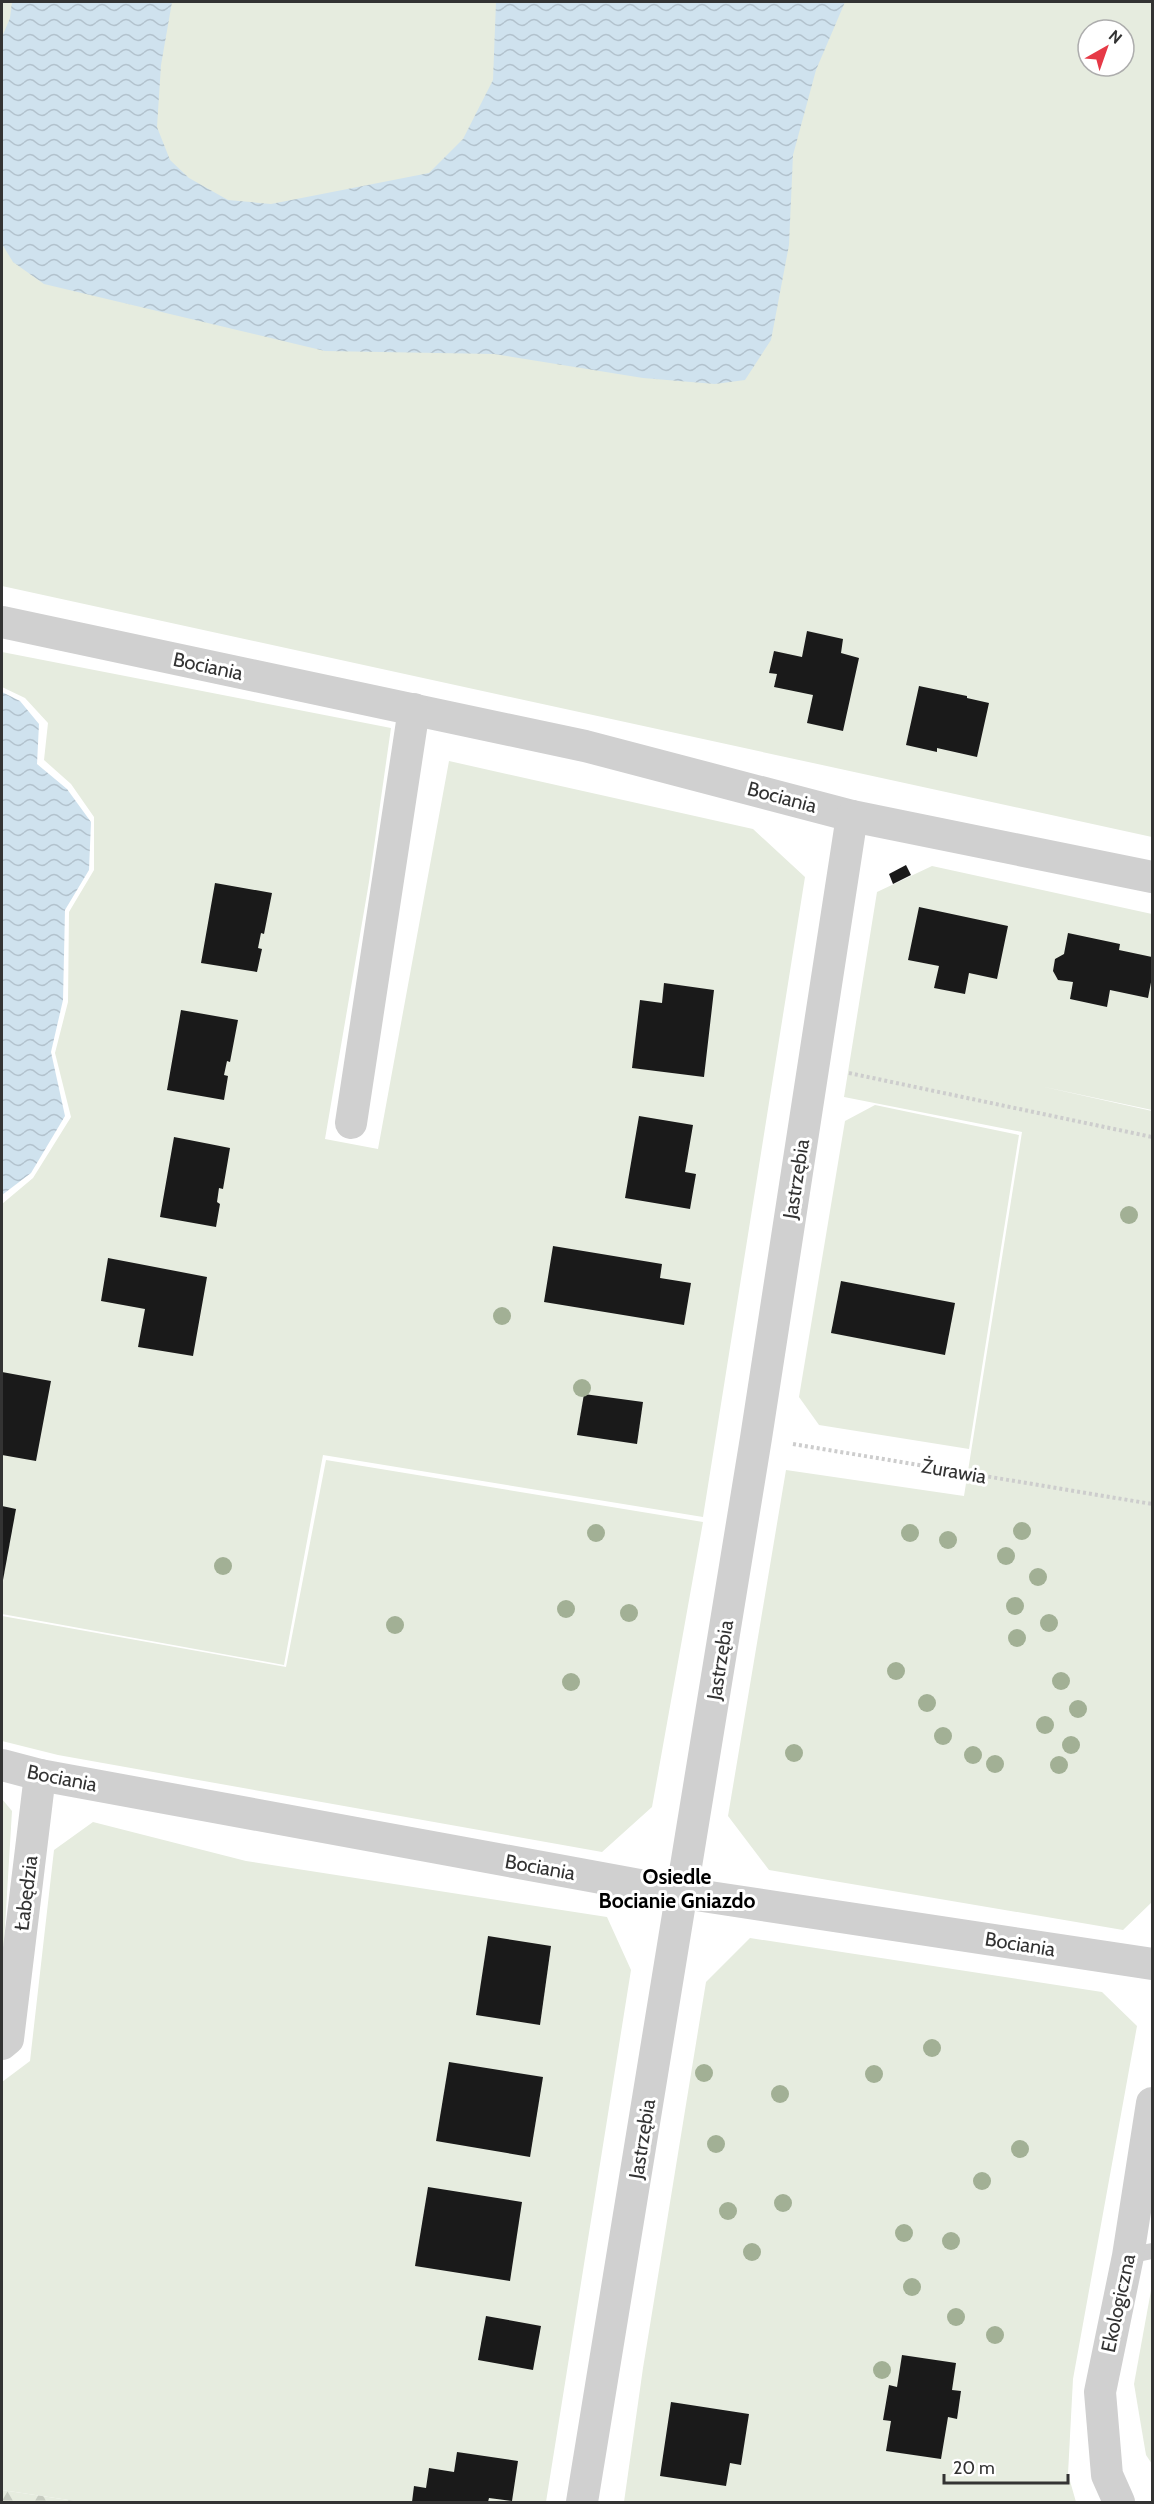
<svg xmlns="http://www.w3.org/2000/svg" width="1154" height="2504" font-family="Cabin,sans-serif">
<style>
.green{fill:#e6ecdf;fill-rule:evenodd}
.forest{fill:url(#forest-firs)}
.water{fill:url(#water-waves)}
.building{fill:#1a1a1a}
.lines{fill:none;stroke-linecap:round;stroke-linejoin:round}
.path{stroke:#cdcdcd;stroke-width:4;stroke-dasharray:3 3;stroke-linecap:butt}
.lane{stroke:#d0d0d0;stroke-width:16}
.street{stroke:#d0d0d0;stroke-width:32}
.tree{fill:#a2b095}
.labels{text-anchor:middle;stroke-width:6;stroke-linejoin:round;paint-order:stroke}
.street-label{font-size:20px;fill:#333;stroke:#fff}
.neighbourhood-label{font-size:21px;font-weight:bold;fill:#000;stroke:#fff}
</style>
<defs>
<pattern id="forest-firs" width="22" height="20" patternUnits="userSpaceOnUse" patternTransform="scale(1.5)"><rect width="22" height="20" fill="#e6ecdf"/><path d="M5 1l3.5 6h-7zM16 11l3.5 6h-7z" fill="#c6cbc0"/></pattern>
<pattern id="water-waves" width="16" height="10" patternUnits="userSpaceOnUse" patternTransform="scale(1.5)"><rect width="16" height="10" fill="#cfe2ee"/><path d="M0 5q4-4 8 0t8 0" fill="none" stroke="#b2c2cd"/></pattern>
</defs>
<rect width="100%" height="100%" fill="#fff"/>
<!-- green -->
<g class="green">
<path d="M2,2H1152V837L2,586ZM1088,30H1124V66H1088Z"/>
<path d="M2,652L391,728L369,882L325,1139L378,1149L449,761L753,829L805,877L703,1517L323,1455L284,1665L2,1614V1204L33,1178L71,1117L55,1053L68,1002L69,912L94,870V817L71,784L44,760L48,723L25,698L2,687Z"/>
<path d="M932,866L1152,914V1110L1040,1086L1152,1111V1902L1123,1930L769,1870L728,1816L786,1470L964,1496L1022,1132L844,1097L877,892Z"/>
<path d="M875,1105L1019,1135L969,1449L819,1425L799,1397L845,1121Z"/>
<path d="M326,1460L703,1522L652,1807L602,1852L58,1755L2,1741V1616L286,1667Z"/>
<path d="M2,1799L12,1811L2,1976Z"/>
<path d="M93,1822L246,1861L607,1917L631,1970L546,2502H82L2,2490V2082L30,2061L54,1850Z"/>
<path d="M750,1938L1102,1992L1137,2026L1073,2379L1068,2474L1076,2502H624L643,2368L706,1982Z"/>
<path d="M1152,2285V2464L1146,2455L1134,2384Z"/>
</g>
<!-- forest -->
<path class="forest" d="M2,2490L82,2502H2Z"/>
<!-- water -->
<g class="water">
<path d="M12,2H172L161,65L157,127L170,160L189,178L228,200L271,204L429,173L463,139L493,80L496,2H845L816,70L793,155L789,245L771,340L745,380L715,384L643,378L494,354L325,351L44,284L13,262L2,244V37L10,18Z"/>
<path d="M2,692L20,701L39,724L37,764L67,789L91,822L89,870L65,910L63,1000L51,1052L65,1116L31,1173L2,1195Z"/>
</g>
<!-- building -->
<g class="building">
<path d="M807,631L843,639L841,653L859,658L843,731L807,723L813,695L774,687L777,674L769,673L774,651L802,657Z"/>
<path d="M919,686L967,696V698L989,703L977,757L937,748V752L906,745Z"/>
<path d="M906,865L911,875L893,884L889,874Z"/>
<path d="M215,883L272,893L264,934L261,933L258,948L262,949L257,972L201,963Z"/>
<path d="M919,907L1008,926L997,979L969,973L965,994L934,988L939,966L908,960Z"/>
<path d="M1068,933L1120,944L1119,950L1152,957V977L1148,998L1110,990L1107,1007L1070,999L1073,982L1058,980L1053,971L1055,959L1064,954Z"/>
<path d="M664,983L714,990L704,1077L632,1068L640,1000L662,1003Z"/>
<path d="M181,1010L238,1020L230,1062L227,1061L224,1075L228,1076L224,1100L167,1090Z"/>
<path d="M639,1116L693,1125L685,1172L696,1174L690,1209L625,1198Z"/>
<path d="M174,1137L230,1148L223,1189L219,1188L217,1202L220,1204L216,1227L160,1217Z"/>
<path d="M553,1246L662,1264L660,1278L691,1283L684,1325L544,1302Z"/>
<path d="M108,1258L207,1277L193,1356L138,1347L145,1309L101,1301Z"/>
<path d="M841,1281L955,1303L945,1355L831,1333Z"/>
<path d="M2,1372L51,1381L36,1461L2,1455Z"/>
<path d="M584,1394L643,1402L637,1444L577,1435Z"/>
<path d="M2,1506L16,1509L3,1580H2Z"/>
<path d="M488,1936L551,1946L540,2025L476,2015Z"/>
<path d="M449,2062L543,2077L530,2157L436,2141Z"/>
<path d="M428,2187L522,2202L510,2281L415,2266Z"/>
<path d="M486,2316L541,2326L533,2370L478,2360Z"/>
<path d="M902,2355L956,2363L952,2390L961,2391L957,2419L948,2417L941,2459L886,2451L891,2421L883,2420L889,2385L897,2387Z"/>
<path d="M671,2402L749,2414L741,2465L730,2463L726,2486L660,2476Z"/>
<path d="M457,2452L518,2461L512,2501L489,2498L488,2502H412L414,2486L426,2488L429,2468L454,2472Z"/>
</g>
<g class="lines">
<!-- path -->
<g class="path">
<path d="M849,1073L1152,1137"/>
<path d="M793,1444L1152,1504"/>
</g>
<!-- lane -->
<path class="lane" d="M1128,2256L1152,2251"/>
<!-- street -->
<g class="street">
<path d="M2,622L585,746L852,816L1152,877"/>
<path d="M351,1123L414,709"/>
<path d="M2,1765L40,1775L683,1893L1152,1964"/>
<path d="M2,2044L8,2039L40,1775"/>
<path d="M582,2502L756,1438L852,816"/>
<path d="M1119,2502L1107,2475L1100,2392L1128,2256L1152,2103"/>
</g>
</g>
<!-- trees -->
<g class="tree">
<circle cx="1129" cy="1215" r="9"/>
<circle cx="502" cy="1316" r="9"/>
<circle cx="582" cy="1388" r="9"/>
<circle cx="1022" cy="1531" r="9"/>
<circle cx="596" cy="1533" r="9"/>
<circle cx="910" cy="1533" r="9"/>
<circle cx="948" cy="1540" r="9"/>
<circle cx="1006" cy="1556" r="9"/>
<circle cx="223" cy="1566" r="9"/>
<circle cx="1038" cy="1577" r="9"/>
<circle cx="1015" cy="1606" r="9"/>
<circle cx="566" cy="1609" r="9"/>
<circle cx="629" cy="1613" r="9"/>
<circle cx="1049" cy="1623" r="9"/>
<circle cx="395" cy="1625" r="9"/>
<circle cx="1017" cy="1638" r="9"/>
<circle cx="896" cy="1671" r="9"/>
<circle cx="1061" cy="1681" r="9"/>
<circle cx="571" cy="1682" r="9"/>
<circle cx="927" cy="1703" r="9"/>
<circle cx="1078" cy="1709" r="9"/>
<circle cx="1045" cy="1725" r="9"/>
<circle cx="943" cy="1736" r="9"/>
<circle cx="1071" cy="1745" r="9"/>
<circle cx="794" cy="1753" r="9"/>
<circle cx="973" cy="1755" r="9"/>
<circle cx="995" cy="1764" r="9"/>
<circle cx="1059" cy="1765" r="9"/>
<circle cx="932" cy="2048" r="9"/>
<circle cx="704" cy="2073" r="9"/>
<circle cx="874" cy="2074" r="9"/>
<circle cx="780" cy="2094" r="9"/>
<circle cx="716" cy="2144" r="9"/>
<circle cx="1020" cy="2149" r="9"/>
<circle cx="982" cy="2181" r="9"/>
<circle cx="783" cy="2203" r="9"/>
<circle cx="728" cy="2211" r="9"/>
<circle cx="904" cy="2233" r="9"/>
<circle cx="951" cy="2241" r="9"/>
<circle cx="752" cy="2252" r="9"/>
<circle cx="912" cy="2287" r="9"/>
<circle cx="956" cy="2317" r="9"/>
<circle cx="995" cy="2335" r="9"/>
<circle cx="882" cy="2370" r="9"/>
</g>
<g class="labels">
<!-- street labels -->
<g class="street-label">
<text transform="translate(208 666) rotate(12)" y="7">Bociania</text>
<text transform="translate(782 797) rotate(15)" y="7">Bociania</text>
<text transform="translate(796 1179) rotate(-81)" y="7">Jastrzębia</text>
<text transform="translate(954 1471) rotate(10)" y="7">Żurawia</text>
<text transform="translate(720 1660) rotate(-81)" y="7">Jastrzębia</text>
<text transform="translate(62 1778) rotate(11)" y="7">Bociania</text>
<text transform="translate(540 1867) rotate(10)" y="7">Bociania</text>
<text transform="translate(26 1893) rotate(-83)" y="7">Łabędzia</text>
<text transform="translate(1020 1944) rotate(9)" y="7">Bociania</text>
<text transform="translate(642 2139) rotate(-81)" y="7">Jastrzębia</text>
<text transform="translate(1118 2303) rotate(-78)" y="7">Ekologiczna</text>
</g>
<!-- neighbourhood labels -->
<g class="neighbourhood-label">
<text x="677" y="1884">Osiedle<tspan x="677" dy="24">Bocianie Gniazdo</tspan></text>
</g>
</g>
<!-- border -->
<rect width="1154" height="2504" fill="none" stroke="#333333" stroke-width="6"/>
<!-- north arrow -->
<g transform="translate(1106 48) rotate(40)"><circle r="28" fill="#ffffff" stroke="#adadad" stroke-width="1.5"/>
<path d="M0-4.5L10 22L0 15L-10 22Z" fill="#e63946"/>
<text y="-9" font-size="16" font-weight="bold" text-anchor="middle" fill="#333333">N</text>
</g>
<!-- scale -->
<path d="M944 2474v9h124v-9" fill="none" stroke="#333333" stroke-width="3"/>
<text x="953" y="2474" font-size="18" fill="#333333" stroke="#ffffff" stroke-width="4.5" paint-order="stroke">20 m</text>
</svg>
